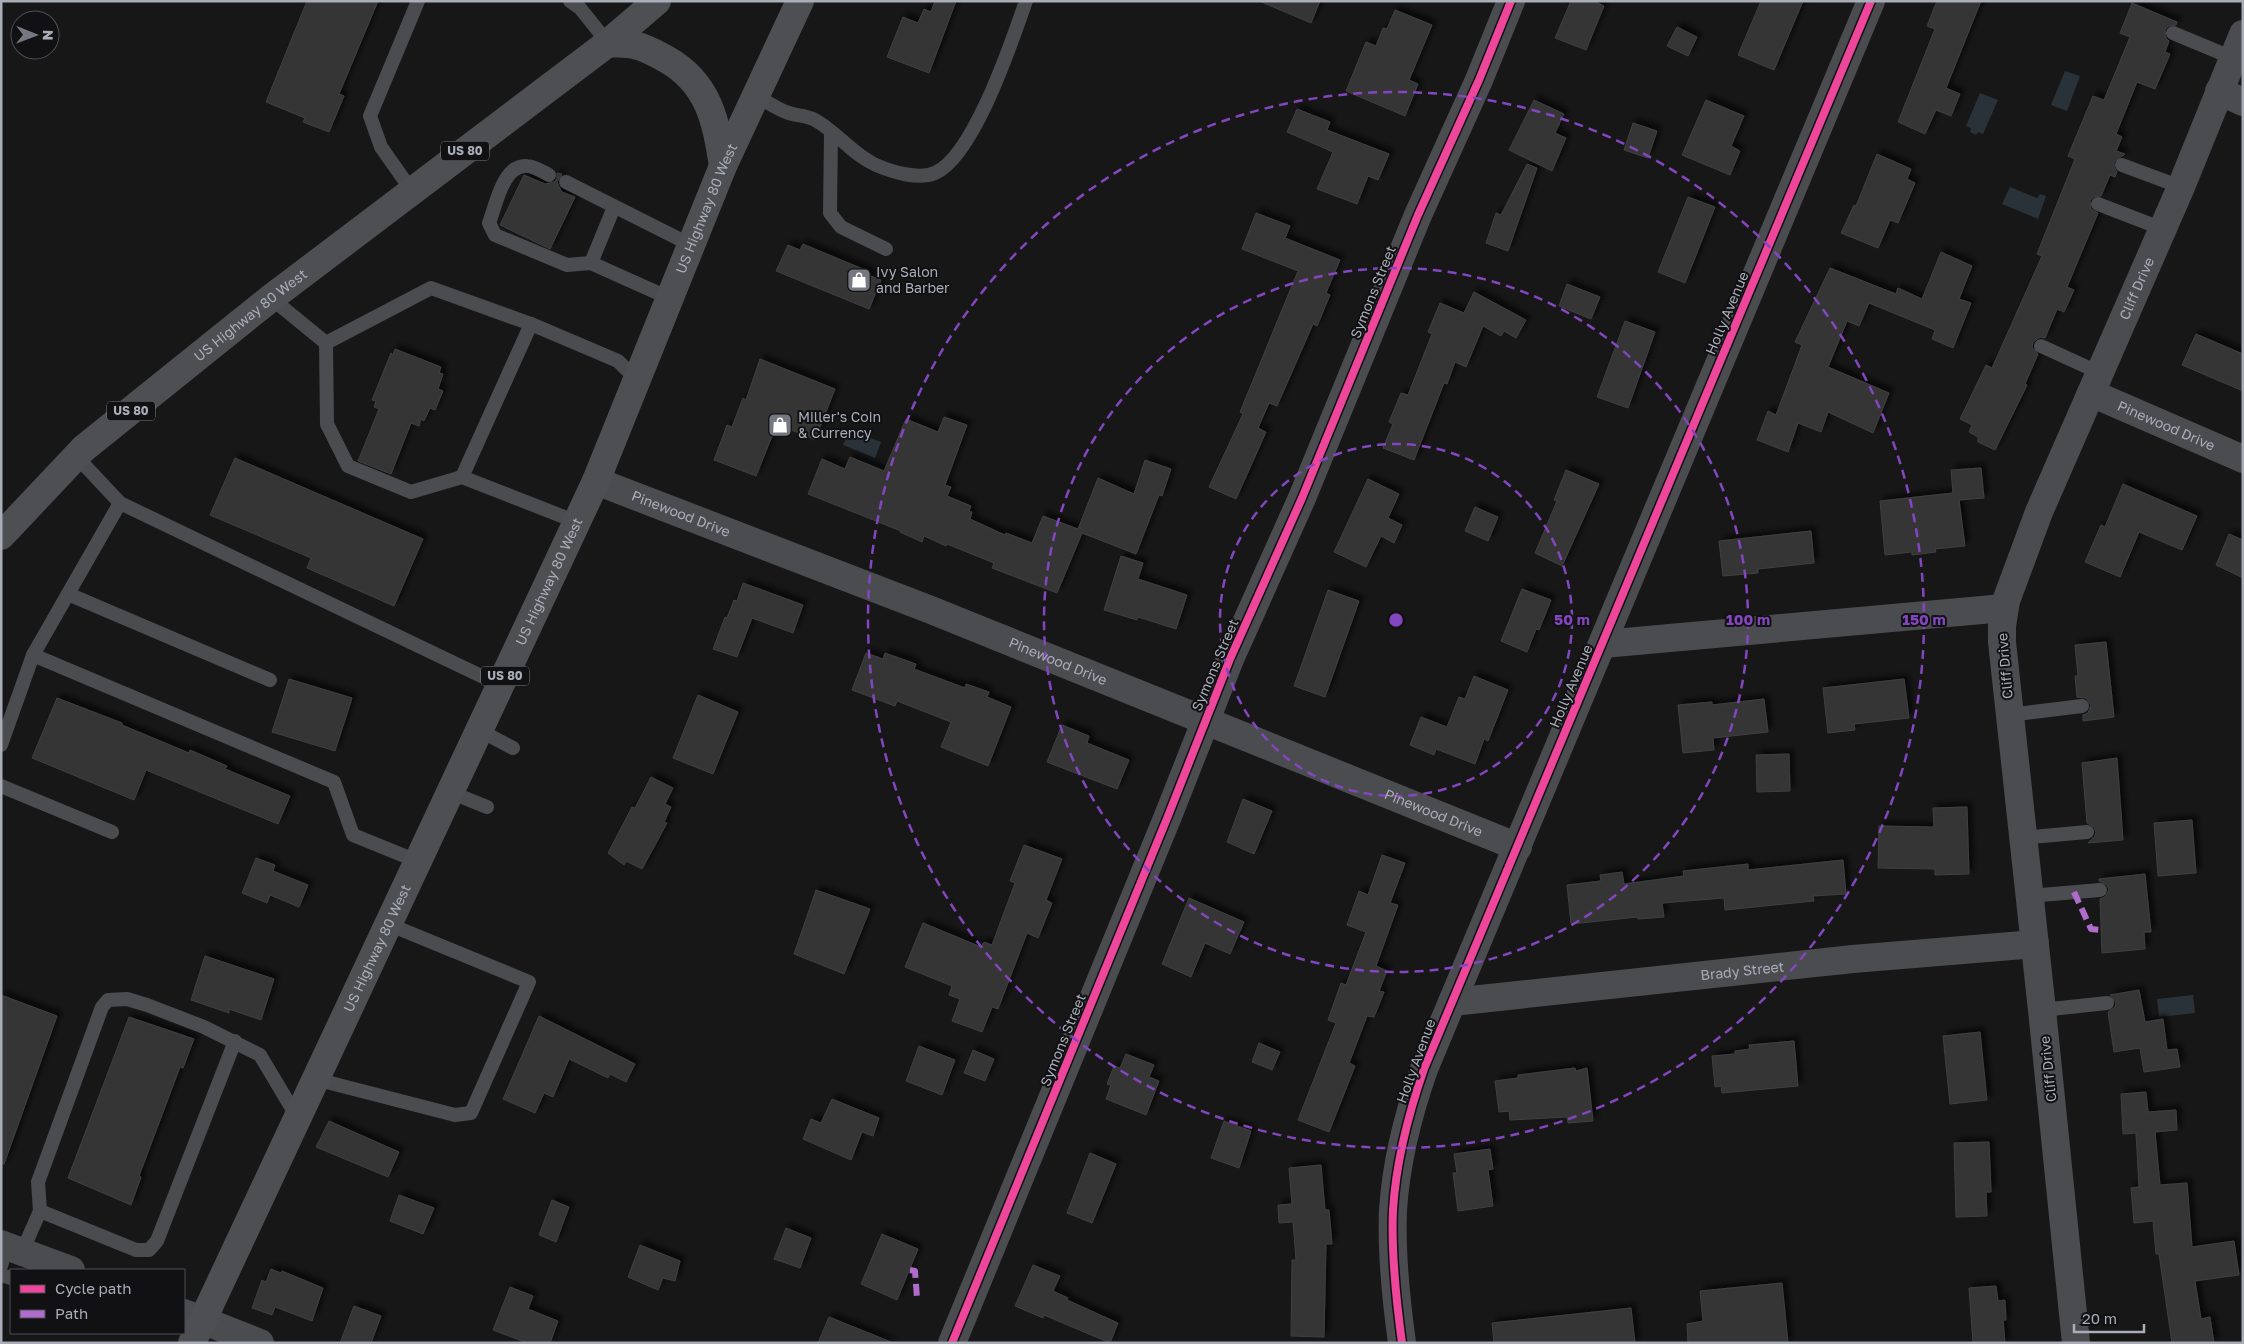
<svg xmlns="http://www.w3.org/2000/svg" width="2244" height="1344" font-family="'Golos Text',sans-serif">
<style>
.water{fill:#2a3239}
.building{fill:#353536;stroke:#3f4043;filter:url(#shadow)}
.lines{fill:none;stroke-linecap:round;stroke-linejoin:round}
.service{stroke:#4b4c50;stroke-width:14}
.minor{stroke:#4b4c50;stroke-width:28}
.primary{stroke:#4d4f52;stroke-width:28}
.quiet{stroke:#b06ccc;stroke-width:6;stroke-dasharray:12 6;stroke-linecap:butt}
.cycleway-casing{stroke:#111113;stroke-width:11}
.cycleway{stroke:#ed469a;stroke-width:8}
.ring{fill:none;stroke:#8446be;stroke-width:2.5;stroke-dasharray:9 6}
.labels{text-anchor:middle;stroke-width:4;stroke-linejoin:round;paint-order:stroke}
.shield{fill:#111113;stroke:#7b7e86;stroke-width:1}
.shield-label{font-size:12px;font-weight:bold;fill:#a8adb8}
.street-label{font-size:14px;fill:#a8adb8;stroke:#111113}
.poi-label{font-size:14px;fill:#a8adb8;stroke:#111113;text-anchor:start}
.centre{fill:#8446be;stroke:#111113;stroke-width:2.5}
.ring-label{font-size:15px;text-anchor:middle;font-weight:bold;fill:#8446be;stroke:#111113;stroke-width:4;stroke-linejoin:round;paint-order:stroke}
</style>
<defs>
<filter id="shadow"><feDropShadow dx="4.5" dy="-4.5" stdDeviation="2.5" flood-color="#0009"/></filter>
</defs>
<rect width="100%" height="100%" fill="#171717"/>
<!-- water -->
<g class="water">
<path d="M2065,71L2080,76L2067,111L2051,105Z"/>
<path d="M1980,93L1998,100L1983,134L1978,132L1976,135L1970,132L1971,128L1966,126Z"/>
<path d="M2010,187L2037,198L2040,194L2046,196L2038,219L2002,204Z"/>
<path d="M850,430L881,442L875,458L843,445Z"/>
<path d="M2193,995L2195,1013L2159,1017L2157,999Z"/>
</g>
<!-- building -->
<g class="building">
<path d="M307,1H378L339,94L344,96L329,132L303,122L305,118L266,102Z"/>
<path d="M935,1H956L929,73L887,57L903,17L918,23L924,9L931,12Z"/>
<path d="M1259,1H1320L1311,23Z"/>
<path d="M1571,1H1594L1604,6L1586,50L1555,38Z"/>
<path d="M1761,1H1803L1774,70L1738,55Z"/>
<path d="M1937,1H1981L1946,88L1960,94L1951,116L1936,110L1925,134L1898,122L1935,29L1927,26Z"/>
<path d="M2132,3L2177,22L2176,25L2168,26L2165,30L2166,38L2169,41L2165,52L2170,54L2155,89L2137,82L2116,134L2122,137L2116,151L2125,154L2114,162V167L2117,172L2115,177L2110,175L2101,196L2093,197L2090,201L2091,209L2098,213L2067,287L2074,290L2064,312L2057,309L2045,338L2040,337L2033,342L2032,347L2038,354L2025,384L2027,385L1995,450L1978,442V437L1969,432L1972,425L1960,419L1986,365L1992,368L2042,256L2037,254L2075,159L2068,156L2093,96L2104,100L2130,37L2120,33Z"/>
<path d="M1395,10L1432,25L1409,80L1418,84L1405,116L1346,91L1366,42L1376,46L1383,28L1387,29Z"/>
<path d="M1677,27L1697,37L1688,56L1667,46Z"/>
<path d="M1534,100L1564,114L1555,133L1566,138L1552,171L1509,150Z"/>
<path d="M1706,100L1744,116L1731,146L1740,151L1730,175L1682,155Z"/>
<path d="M1297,109L1330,122L1327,130L1389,154L1378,180L1368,176L1357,204L1317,189L1333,152L1287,132Z"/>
<path d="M1633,123L1657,131L1648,158L1624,150Z"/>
<path d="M1877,154L1911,169L1907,179L1915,183L1898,223L1890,220L1878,248L1841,233L1854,205L1856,206Z"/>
<path d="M1527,164L1537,168L1508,251L1486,243L1496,213L1501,215Z"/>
<path d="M557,173L562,174L557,182L559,187L562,192L575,197L550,249L500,225L524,175L545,184L554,182L557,179Z"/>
<path d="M1688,197L1715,207L1685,283L1658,272Z"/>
<path d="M1256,213L1290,226L1285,238L1340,260L1326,293L1330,295L1317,326L1313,324L1277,406L1269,403L1258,428L1266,432L1236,499L1209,487L1243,414L1240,412L1298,271L1242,249Z"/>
<path d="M803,244L870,272L868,275L881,280L869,309L776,271L788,245L800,250Z"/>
<path d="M1941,252L1972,266L1959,299L1971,303L1953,348L1932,339L1935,330L1869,303L1859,326L1847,321L1828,367L1889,393L1873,433L1828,412L1821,432L1798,423L1788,452L1757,440L1768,411L1776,415L1802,345L1795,342L1830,268L1896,294L1898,288L1922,299Z"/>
<path d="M1567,284L1600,297L1591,319L1559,306Z"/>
<path d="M1474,292L1526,320L1516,338L1504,331L1501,336L1483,326L1466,367L1455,362L1447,384L1444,383L1414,460L1383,448L1393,424L1389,422L1401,393L1408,395L1432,334L1428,332L1440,303L1464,313Z"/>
<path d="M1625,321L1655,332L1628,408L1597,397Z"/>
<path d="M2196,334L2243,354V391L2182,365Z"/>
<path d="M395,349L441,367L439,373L443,374L438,389L443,391L435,410L430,408L424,421L421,419L419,426L411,423L391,474L358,461L379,409L374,407L376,401L372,400L391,353L393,355Z"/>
<path d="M760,359L835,389L815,440L777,424L756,476L714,460L727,425L732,427L743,398L746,400Z"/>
<path d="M944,417L967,425L945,485L951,487L947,496L971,506L969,511L972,512L970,519L1005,535L1006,533L1032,543L1043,516L1078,529L1098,478L1134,494L1145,460L1171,469L1162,496L1159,495L1136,554L1082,533L1057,593L992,568L994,563L947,544L946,546L924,536L922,542L900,532L901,531L808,494L822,459L845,469L850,457L884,471L906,419L938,432Z"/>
<path d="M235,458L423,539L394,606L307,568L311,558L210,515Z"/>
<path d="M1981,468L1984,498L1959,500L1965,546L1935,549L1936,552L1912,555V552L1885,555L1880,501L1953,493L1951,470Z"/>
<path d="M1566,470L1599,484L1562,566L1535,553L1557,501L1554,500Z"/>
<path d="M1368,479L1399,494L1388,518L1402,525L1394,543L1381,536L1366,567L1334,552Z"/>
<path d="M2123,484L2197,516L2182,550L2139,532L2120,577L2085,562L2101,525L2105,527Z"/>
<path d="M1475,507L1498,517L1488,541L1465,531Z"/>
<path d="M1811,531L1814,563L1758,569V573L1723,576L1719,541Z"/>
<path d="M2229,534L2243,540V578L2216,565Z"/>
<path d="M1121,556L1143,563L1138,579L1187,595L1176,629L1138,617L1137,620L1104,610Z"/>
<path d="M743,583L803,605L793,633L752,618L737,657L713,649L725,617L727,618L734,600L737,601Z"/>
<path d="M1522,589L1551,600L1539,630L1536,629L1527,652L1501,641Z"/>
<path d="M1328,590L1359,601L1325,697L1294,686Z"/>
<path d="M2106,642L2114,717L2083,721V715L2088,713L2091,705L2086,698L2077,697L2075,676H2078L2075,645Z"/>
<path d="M866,653L883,659L885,653L916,664L914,669L965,688L966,684L989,692L987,697L1011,707L988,766L941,747L951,722L897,701L895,706L852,690Z"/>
<path d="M1474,676L1508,690L1488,741L1484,739L1475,764L1436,749L1434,755L1410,745L1421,717L1447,727L1459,697L1465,699Z"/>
<path d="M289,679L352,698L335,751L272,732Z"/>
<path d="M1904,679L1909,718L1854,724L1855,730L1828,733L1823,688Z"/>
<path d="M698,695L738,712L713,774L673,758Z"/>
<path d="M57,698L122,723V725L189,753L190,750L227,766L225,769L290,796L278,824L146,770L134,800L32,758Z"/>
<path d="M1764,699L1768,732L1713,738L1714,750L1683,753L1678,705L1712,702V705Z"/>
<path d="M1062,725L1089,736L1087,743L1129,760L1117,789L1047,762Z"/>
<path d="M1789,754L1790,791L1757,792L1756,755Z"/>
<path d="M2117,758L2123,840L2088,843L2095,836L2096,832L2094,827L2087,823L2082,763Z"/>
<path d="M651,777L673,788L665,804L671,807L664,822L667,823L642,869L626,861L624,865L608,853L632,807L635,808Z"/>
<path d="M1243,799L1272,811L1254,854L1227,842Z"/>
<path d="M1967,807L1969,874L1935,875V869L1878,868L1879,826L1934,827L1933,808Z"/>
<path d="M2192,820L2196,873L2158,876L2154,823Z"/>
<path d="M1024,845L1062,859L1046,900L1052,903L1038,938L1027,933L998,1009L992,1007L982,1032L952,1021L960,999L949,995L952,986L905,967L923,923L981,947L984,942L992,945L1015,883L1010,881Z"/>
<path d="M1382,855L1405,863L1390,903L1398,905L1376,966L1387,971L1379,991L1384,992L1374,1017L1367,1016L1349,1063L1355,1066L1329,1132L1298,1120L1336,1023L1328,1020L1341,983L1346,985L1366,932L1347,925L1359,891L1368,895Z"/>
<path d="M256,858L275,865L273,871L308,885L299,907L270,895L267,903L242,893Z"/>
<path d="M1843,860L1846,894L1813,896L1814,901L1725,910L1724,898L1662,903L1664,917L1638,919V917L1571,924L1567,885L1601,881L1600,875L1622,872L1624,884L1684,876L1683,871L1748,864V870Z"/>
<path d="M2145,874L2151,932H2144L2145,949L2102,953L2100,899L2105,897L2109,890L2107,885L2099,881V879Z"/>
<path d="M816,890L870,909L844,974L794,954Z"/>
<path d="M1189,898L1244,922L1230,954L1205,943L1191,977L1162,964Z"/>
<path d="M205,956L274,979L261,1020L229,1009V1013L191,1000Z"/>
<path d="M2139,990L2145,1022L2163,1019L2167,1050L2177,1049L2180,1067L2144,1072L2140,1048L2114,1052L2108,1012L2115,1007L2116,1003L2110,995Z"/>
<path d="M1,995L57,1016L4,1164H1Z"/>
<path d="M539,1016L635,1064L626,1082L610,1074L608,1078L569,1059L553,1097L544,1093L535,1113L503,1099Z"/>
<path d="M129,1017L194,1039L183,1068L180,1067L139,1176L141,1177L131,1205L68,1178Z"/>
<path d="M1980,1032L1987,1100L1950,1104L1943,1036Z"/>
<path d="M1794,1041L1798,1086L1722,1093L1721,1086L1715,1087L1712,1056L1735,1054V1051L1750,1049L1749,1045Z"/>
<path d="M1259,1043L1280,1052L1272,1070L1252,1062Z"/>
<path d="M919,1046L955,1060L942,1095L906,1081Z"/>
<path d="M973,1050L994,1059L985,1081L964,1073Z"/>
<path d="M1126,1054L1154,1065L1149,1077L1159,1081L1146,1115L1106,1099L1111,1085L1107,1084L1114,1066L1120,1068Z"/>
<path d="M1575,1068L1576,1071L1587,1068L1593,1121L1568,1123L1567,1117L1510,1120L1509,1111L1499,1112L1495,1081L1518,1078V1075Z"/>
<path d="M2146,1092L2148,1112L2176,1110L2177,1130L2155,1132L2160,1185L2187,1183L2192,1247L2234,1241L2239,1275L2195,1281L2201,1319L2210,1317L2214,1343H2172L2159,1254H2156L2153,1221L2134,1223L2131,1188L2139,1187L2136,1133L2123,1134L2121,1094Z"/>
<path d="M832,1099L879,1118L873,1136L862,1132L851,1160L803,1139L811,1119L821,1123Z"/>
<path d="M329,1121L399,1152L388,1177L316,1147Z"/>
<path d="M1224,1121L1251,1131L1239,1168L1211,1158Z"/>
<path d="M1989,1142L1991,1192H1986L1987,1216L1956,1217L1954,1143Z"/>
<path d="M1490,1149L1493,1169L1488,1170L1493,1206L1458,1211L1453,1173H1457L1454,1154Z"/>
<path d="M1090,1153L1116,1164L1092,1223L1067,1213Z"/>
<path d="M1321,1165L1325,1210H1329L1332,1244H1326L1324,1337L1291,1336L1292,1260H1296L1293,1222L1279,1223L1278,1205L1292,1204L1289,1168Z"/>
<path d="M399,1195L434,1208L423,1234L390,1221Z"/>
<path d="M552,1200L569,1207L556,1242L539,1235Z"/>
<path d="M786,1228L811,1238L800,1268L774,1259Z"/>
<path d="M882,1234L918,1249L897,1300L861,1284Z"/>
<path d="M640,1245L680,1261L675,1281L663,1278L658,1290L628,1277Z"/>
<path d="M1033,1265L1060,1276L1053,1291L1068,1298L1067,1300L1118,1323L1110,1343L1044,1315L1043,1318L1015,1306Z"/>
<path d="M271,1269L281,1273L282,1271L323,1288L312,1321L275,1307L272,1315L252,1308L262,1280L266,1282Z"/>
<path d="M1782,1283L1788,1343H1688L1687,1324L1703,1321L1700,1291Z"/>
<path d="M1996,1286L1998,1301L2005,1300L2006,1320H2003L2005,1343H1973L1969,1288Z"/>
<path d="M510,1287L533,1296L528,1309L558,1321L550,1343H527L493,1330Z"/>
<path d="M354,1306L381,1316L371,1343H340Z"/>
<path d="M1631,1308L1635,1343H1494L1492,1323Z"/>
<path d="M829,1317L891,1342V1343H818Z"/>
</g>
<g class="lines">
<!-- service -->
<g class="service">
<path d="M570,1L580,8L608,43"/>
<path d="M2173,33L2233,58"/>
<path d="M756,96C766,101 775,108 786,112C795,116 806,115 815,120C837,132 852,154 876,165C892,172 918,180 935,173C974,156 1012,41 1026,1"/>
<path d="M831,133L830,213L841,227L886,249"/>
<path d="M2122,165L2181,187"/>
<path d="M549,175C543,172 534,166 527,166C503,164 496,205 489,223L495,235L567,265L591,263L669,298"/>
<path d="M566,182L691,245"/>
<path d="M412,191L381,147L370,116L418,1"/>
<path d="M2098,204L2163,229"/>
<path d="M591,263L614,207"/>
<path d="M271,298L326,343"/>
<path d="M2041,346L2100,373"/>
<path d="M76,456L120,503"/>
<path d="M462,477L531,324"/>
<path d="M577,522L462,477L411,492L348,466L327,424L326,343L431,288L531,324L618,361L637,380"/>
<path d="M68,594L270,680"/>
<path d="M33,655L120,503L500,685"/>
<path d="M2009,715L2082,706"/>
<path d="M479,730L513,748"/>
<path d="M1,745L33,655L334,782L353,835L417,861"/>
<path d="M1,786L112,832"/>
<path d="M450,792L487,807"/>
<path d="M2022,838L2087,832"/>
<path d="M2029,896L2100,890"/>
<path d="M2042,1010L2107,1003"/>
<path d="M315,1079L455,1115L471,1113L529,982L388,924"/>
<path d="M40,1211L136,1250H149L157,1241L235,1041"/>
<path d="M22,1252L40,1211L38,1182L102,1007L108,1000L127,999L147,1005L204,1027L260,1055L297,1117"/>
<path d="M1,1266L7,1247"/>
<path d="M1,1275L11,1278"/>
</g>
<!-- minor -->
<g class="minor">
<path d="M2219,91L2243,102"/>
<path id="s1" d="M2091,393L2243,459"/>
<path id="s2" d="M596,481L931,610L1518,847"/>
<path d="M1603,644L2004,608"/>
<path id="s3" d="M1452,1002L1853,959L2035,944"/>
<path d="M1,1244L71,1270"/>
<path d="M184,1313L260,1343"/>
<path d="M952,1343L1168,816L1230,659L1302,498L1418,215L1479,80L1511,1"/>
<path d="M1402,1343C1396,1299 1391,1254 1393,1210C1396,1162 1408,1115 1424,1069L1871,1"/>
<path id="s4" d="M2076,1343L2042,1010L2002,642V626L2006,601L2039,512L2181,187L2243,34"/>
</g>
<!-- primary -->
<g class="primary">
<path d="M608,43C616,44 626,43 634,45C645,47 657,54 666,59C709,83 716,121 723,166"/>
<path id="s5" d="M1,536L83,449L271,298L608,43L657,1"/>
<path id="s6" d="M192,1343L596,481L723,166L800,1"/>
</g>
<!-- quiet -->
<g class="quiet">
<path d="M2074,892L2091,929L2100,930"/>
<path d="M910,1270L915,1271L917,1298"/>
</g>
<!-- cycleway casing -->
<g class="cycleway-casing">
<g id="cycleway">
<path d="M952,1343L1168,816L1230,659L1302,498L1418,215L1479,80L1511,1"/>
<path d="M1402,1343C1396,1299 1391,1254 1393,1210C1396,1162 1408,1115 1424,1069L1871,1"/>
</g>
</g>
<!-- cycleway -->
<use href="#cycleway" class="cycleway"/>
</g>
<!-- distance rings -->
<g class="ring">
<circle cx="1396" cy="620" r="176"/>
<circle cx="1396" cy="620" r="352"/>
<circle cx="1396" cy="620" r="528"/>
</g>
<!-- icons -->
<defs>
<g id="shop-square" transform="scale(1.25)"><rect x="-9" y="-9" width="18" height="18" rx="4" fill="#757880" stroke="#111113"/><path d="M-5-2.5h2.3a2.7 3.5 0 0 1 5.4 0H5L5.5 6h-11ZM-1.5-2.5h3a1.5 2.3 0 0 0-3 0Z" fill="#fff"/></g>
</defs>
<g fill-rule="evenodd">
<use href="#shop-square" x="859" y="280"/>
<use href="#shop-square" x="780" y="425"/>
</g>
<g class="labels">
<!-- shield labels -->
<g class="shield">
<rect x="441" y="141.5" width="48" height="19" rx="4"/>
<rect x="107" y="401.5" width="48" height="19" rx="4"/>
<rect x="481" y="666.5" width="48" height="19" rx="4"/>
</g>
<g class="shield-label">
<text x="465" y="155">US 80</text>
<text x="131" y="415">US 80</text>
<text x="505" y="680">US 80</text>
</g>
<!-- street labels -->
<g class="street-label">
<text dy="5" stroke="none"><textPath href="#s6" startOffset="1246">US Highway 80 West</textPath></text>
<text dy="5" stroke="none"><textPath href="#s4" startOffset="1085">Cliff Drive</textPath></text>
<text transform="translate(1373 292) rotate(-68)" y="5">Symons Street</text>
<text transform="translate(1727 313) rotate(-67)" y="5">Holly Avenue</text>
<text dy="5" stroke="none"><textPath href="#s5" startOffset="334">US Highway 80 West</textPath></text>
<text dy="5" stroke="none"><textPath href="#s1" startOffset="82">Pinewood Drive</textPath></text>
<text dy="5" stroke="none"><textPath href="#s2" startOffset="91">Pinewood Drive</textPath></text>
<text dy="5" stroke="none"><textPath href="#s6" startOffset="841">US Highway 80 West</textPath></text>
<text dy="5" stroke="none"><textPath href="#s2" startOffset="496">Pinewood Drive</textPath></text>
<text transform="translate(1215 665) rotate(-67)" y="5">Symons Street</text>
<text transform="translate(2005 666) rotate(-95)" y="5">Cliff Drive</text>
<text transform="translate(1571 686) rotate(-67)" y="5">Holly Avenue</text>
<text dy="5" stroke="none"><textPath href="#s2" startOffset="901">Pinewood Drive</textPath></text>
<text dy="5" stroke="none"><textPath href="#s6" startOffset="436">US Highway 80 West</textPath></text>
<text dy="5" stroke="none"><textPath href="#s3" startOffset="292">Brady Street</textPath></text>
<text transform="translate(1063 1040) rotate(-68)" y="5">Symons Street</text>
<text transform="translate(1416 1061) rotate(-70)" y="5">Holly Avenue</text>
<text transform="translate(2048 1069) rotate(-96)" y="5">Cliff Drive</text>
</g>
<!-- poi labels -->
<g class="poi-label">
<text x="876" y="277">Ivy Salon<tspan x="876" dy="16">and Barber</tspan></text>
<text x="798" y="422">Miller's Coin<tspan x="798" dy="16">&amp; Currency</tspan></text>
</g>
</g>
<circle cx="1396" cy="620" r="8" class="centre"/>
<g class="ring-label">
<text x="1572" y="625">50 m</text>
<text x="1748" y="625">100 m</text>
<text x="1924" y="625">150 m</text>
</g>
<!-- border -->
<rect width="2244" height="1344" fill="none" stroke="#a8adb8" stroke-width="5"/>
<!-- legend -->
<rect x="10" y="1269" width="175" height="65" fill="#111113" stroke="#4d4f55"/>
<rect x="20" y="1285" width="25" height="8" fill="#ed469a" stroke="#4d4f55"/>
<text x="55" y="1294" font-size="15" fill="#a8adb8">Cycle path</text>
<rect x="20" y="1310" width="25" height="8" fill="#b06ccc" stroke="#4d4f55"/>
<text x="55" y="1319" font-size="15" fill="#a8adb8">Path</text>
<!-- north arrow -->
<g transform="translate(35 35) rotate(91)"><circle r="24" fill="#111113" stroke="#4d4f55"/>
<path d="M0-4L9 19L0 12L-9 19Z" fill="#757880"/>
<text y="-8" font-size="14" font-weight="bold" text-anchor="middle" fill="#a8adb8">N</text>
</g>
<!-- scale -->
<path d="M2074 1324v8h70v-8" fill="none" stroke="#a8adb8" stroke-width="2.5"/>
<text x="2082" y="1324" font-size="15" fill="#a8adb8" stroke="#111113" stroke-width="4" paint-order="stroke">20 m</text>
</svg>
